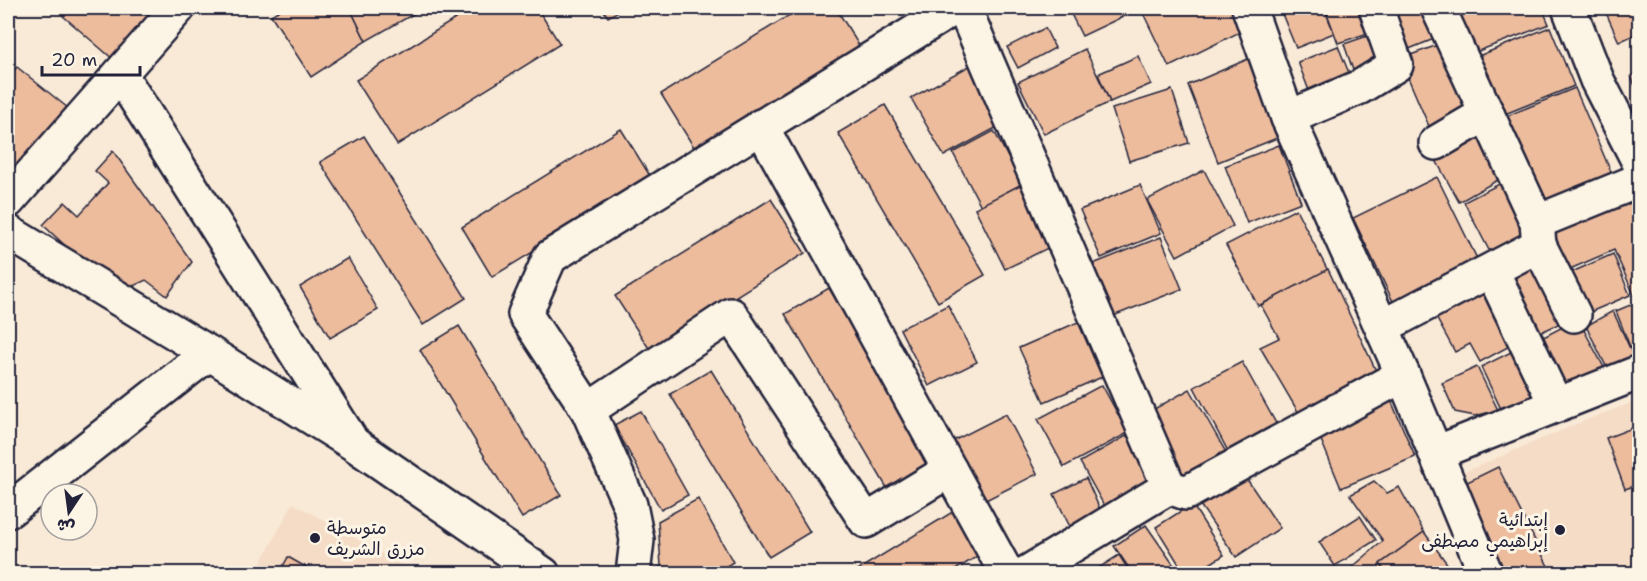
<svg xmlns="http://www.w3.org/2000/svg" width="1647" height="581" font-family="'Shantell Sans','Playpen Sans Arabic',sans-serif">
<style>
.built{fill:#f5dcc6}
.building{fill:#edbc9d;stroke:#22223b;stroke-width:1.5}
.lines{fill:none;stroke-linecap:round;stroke-linejoin:round}
.minor-casing{stroke:#22223b;stroke-width:38}
.minor{stroke:#fcf5e5;stroke-width:33}
.poi-dot{fill:#22223b;stroke:#fcf5e5;stroke-width:2}
.labels{text-anchor:middle;stroke-width:6;stroke-linejoin:round;paint-order:stroke}
.poi-label{font-size:18px;fill:#22223b;stroke:#fcf5e5;text-anchor:end}
</style>
<rect width="100%" height="100%" fill="#f9ead7"/>
<filter id="ink" filterUnits="userSpaceOnUse"><feTurbulence type="fractalNoise" baseFrequency=".0167" numOctaves="2"/><feDisplacementMap in="SourceGraphic" scale="12" xChannelSelector="R" yChannelSelector="G"/><feConvolveMatrix kernelMatrix="1 2 1 2 8 2 1 2 1" color-interpolation-filters="sRGB"/></filter>
<g filter="url(#ink)">
<!-- built -->
<g class="built">
<path d="M1639,400V573H1503L1457,475L1586,420Z"/>
<path d="M293,503L417,573L255,574Z"/>
</g>
<!-- building -->
<g class="building">
<path d="M69,8H140L152,18L114,60L63,16Z"/>
<path d="M140,8H162L152,18Z"/>
<path d="M283,8H350L366,41L311,77L271,15Z"/>
<path d="M350,8H424L366,41Z"/>
<path d="M473,8H537L560,44L397,145L356,80Z"/>
<path d="M602,8H624L608,17Z"/>
<path d="M801,8H836L863,52L698,154L661,94Z"/>
<path d="M1068,8H1138L1139,9L1082,36Z"/>
<path d="M1155,8H1231L1242,31L1169,67L1143,13Z"/>
<path d="M1299,8H1324L1334,33L1296,48L1282,14Z"/>
<path d="M1325,8H1369L1377,30L1338,43Z"/>
<path d="M1409,8H1427L1439,37L1399,53L1385,17Z"/>
<path d="M1455,8H1542L1549,24L1473,53Z"/>
<path d="M1604,8H1634L1640,19V32L1619,42Z"/>
<path d="M1550,27L1574,86L1495,118L1471,59Z"/>
<path d="M1045,28L1055,48L1018,68L1007,47Z"/>
<path d="M1379,32L1390,64L1355,76L1344,44Z"/>
<path d="M1443,43L1469,112L1431,131L1400,59Z"/>
<path d="M1338,46L1354,85L1313,101L1298,62Z"/>
<path d="M1085,49L1110,102L1044,134L1018,82Z"/>
<path d="M1138,56L1151,84L1110,102L1098,74Z"/>
<path d="M1248,59L1277,138L1218,162L1188,85Z"/>
<path d="M971,65L1003,124L944,156L911,98Z"/>
<path d="M17,67L68,108L17,167L8,159V77Z"/>
<path d="M1640,72V98L1631,76Z"/>
<path d="M1575,88L1614,179L1546,208L1507,116Z"/>
<path d="M1172,90L1189,143L1129,161L1112,109Z"/>
<path d="M885,105L985,275L938,302L838,133Z"/>
<path d="M1487,124L1512,172L1459,202L1432,153Z"/>
<path d="M621,129L652,179L492,277L462,227Z"/>
<path d="M994,131L1022,184L981,206L953,153Z"/>
<path d="M364,136L466,298L423,325L320,162Z"/>
<path d="M1279,145L1301,202L1247,223L1225,166Z"/>
<path d="M113,151L192,262L167,296L146,280L129,288L84,263L43,225L65,202L79,215L108,183L95,171Z"/>
<path d="M1204,170L1233,226L1177,256L1147,200Z"/>
<path d="M1437,177L1484,273L1399,314L1353,218Z"/>
<path d="M1509,179L1532,231L1492,256L1464,202Z"/>
<path d="M1022,184L1052,246L1005,269L975,208Z"/>
<path d="M1140,185L1161,233L1101,258L1080,210Z"/>
<path d="M1631,194L1640,215V295L1635,297L1614,250L1563,272L1545,231Z"/>
<path d="M771,199L805,253L650,350L615,296Z"/>
<path d="M1296,209L1328,271L1258,306L1226,245Z"/>
<path d="M1161,237L1182,289L1113,316L1093,264Z"/>
<path d="M1538,253L1571,318L1531,337L1499,272Z"/>
<path d="M1613,254L1630,295L1581,316L1563,276Z"/>
<path d="M348,258L378,310L330,338L300,287Z"/>
<path d="M1328,269L1378,375L1301,417L1260,347L1279,338L1261,305Z"/>
<path d="M1487,281L1519,341L1480,362L1470,344L1455,352L1432,310Z"/>
<path d="M829,288L931,462L887,488L785,314Z"/>
<path d="M1640,301V360L1636,362L1616,311Z"/>
<path d="M948,305L977,362L929,386L900,329Z"/>
<path d="M1613,311L1636,362L1612,378L1586,326Z"/>
<path d="M1578,319L1607,373L1559,398L1530,344Z"/>
<path d="M1078,322L1102,377L1044,402L1019,348Z"/>
<path d="M459,326L561,495L522,518L420,350Z"/>
<path d="M1521,347L1542,392L1502,411L1481,367Z"/>
<path d="M1242,362L1278,427L1229,453L1194,387Z"/>
<path d="M1477,367L1498,410L1475,416L1455,412L1442,383Z"/>
<path d="M711,370L810,532L769,557L670,394Z"/>
<path d="M1102,385L1128,433L1064,467L1038,419Z"/>
<path d="M1190,389L1228,456L1184,481L1147,413Z"/>
<path d="M1390,398L1415,457L1341,488L1316,428Z"/>
<path d="M641,411L688,495L661,510L614,425Z"/>
<path d="M1006,414L1037,474L976,505L945,445Z"/>
<path d="M1640,425V484L1625,489L1606,438Z"/>
<path d="M1128,435L1159,489L1110,516L1080,462Z"/>
<path d="M1498,467L1552,574H1503L1459,486Z"/>
<path d="M1242,472L1280,528L1236,557L1198,502Z"/>
<path d="M1086,478L1102,514L1071,529L1054,494Z"/>
<path d="M1374,481L1387,493L1399,487L1424,532L1380,564L1387,574H1353L1349,570L1383,541L1350,495Z"/>
<path d="M698,499L733,562L714,574H649L661,566L658,521Z"/>
<path d="M1192,504L1224,555L1194,574H1185L1156,527Z"/>
<path d="M954,511L981,554L949,574H851Z"/>
<path d="M1360,516L1376,540L1335,566L1319,542Z"/>
<path d="M1146,525L1180,574H1133L1114,546Z"/>
<path d="M1424,532L1451,569L1445,574H1387L1380,564Z"/>
<path d="M1119,555L1131,574H1089Z"/>
<path d="M288,557L318,574H279Z"/>
</g>
<g class="lines">
<!-- minor casing -->
<g class="minor-casing">
<g id="minor">
<path d="M964,8L1169,487L1025,574"/>
<path d="M1249,8L1288,118L1403,375L1486,574"/>
<path d="M1438,8L1537,222L1640,180"/>
<path d="M1569,8L1597,80L1640,164"/>
<path d="M120,74L349,437"/>
<path d="M1288,118L1360,87L1396,65L1376,8"/>
<path d="M761,126L1007,574"/>
<path d="M1436,143L1487,113"/>
<path d="M8,201L178,8"/>
<path d="M8,232L209,353L354,444L543,574"/>
<path d="M1539,245L1574,315"/>
<path d="M1492,271L1556,405"/>
<path d="M1382,327L1539,245L1537,222"/>
<path d="M588,410L731,315L866,521L950,470"/>
<path d="M1436,453L1640,372"/>
<path d="M1169,487L1186,493L1403,375"/>
<path d="M8,511L209,353"/>
<path d="M633,574L637,540L630,505L588,410L525,314L550,257L954,8"/>
</g>
</g>
<!-- minor -->
<use href="#minor" class="minor"/>
</g>
</g>
<!-- markers -->
<g class="poi-dot">
<circle cx="1560" cy="530" r="6"/>
<circle cx="315" cy="538" r="6"/>
</g>
<g class="labels">
<!-- poi labels -->
<g class="poi-label">
<text x="1548" y="526">إبتدائية<tspan x="1548" dy="21">إبراهيمي مصطفى</tspan></text>
<text x="327" y="534" text-anchor="start">متوسطة<tspan x="327" dy="21">مزرق الشريف</tspan></text>
</g>
</g>
<!-- margin -->
<rect width="1647" height="581" fill="none" stroke="#fcf5e5" stroke-width="30"/>
<rect x="15" y="15" width="1617" height="551" fill="none" stroke="#22223b" stroke-width="2" filter="url(#ink)"/>
<!-- north arrow -->
<g transform="translate(69 512) rotate(193)"><circle r="28" fill="#fcf5e5" stroke="#a5a1a1" stroke-width="1.5"/>
<path d="M0-4.5L10 22L0 15L-10 22Z" fill="#22223b"/>
<text y="-9" font-size="16" font-weight="bold" text-anchor="middle" fill="#22223b">ش</text>
</g>
<!-- scale -->
<path d="M42 66v9h98v-9" fill="none" stroke="#22223b" stroke-width="3"/>
<text x="51" y="66" font-size="18" fill="#22223b" stroke="#fcf5e5" stroke-width="4.5" paint-order="stroke">20 m</text>
</svg>
